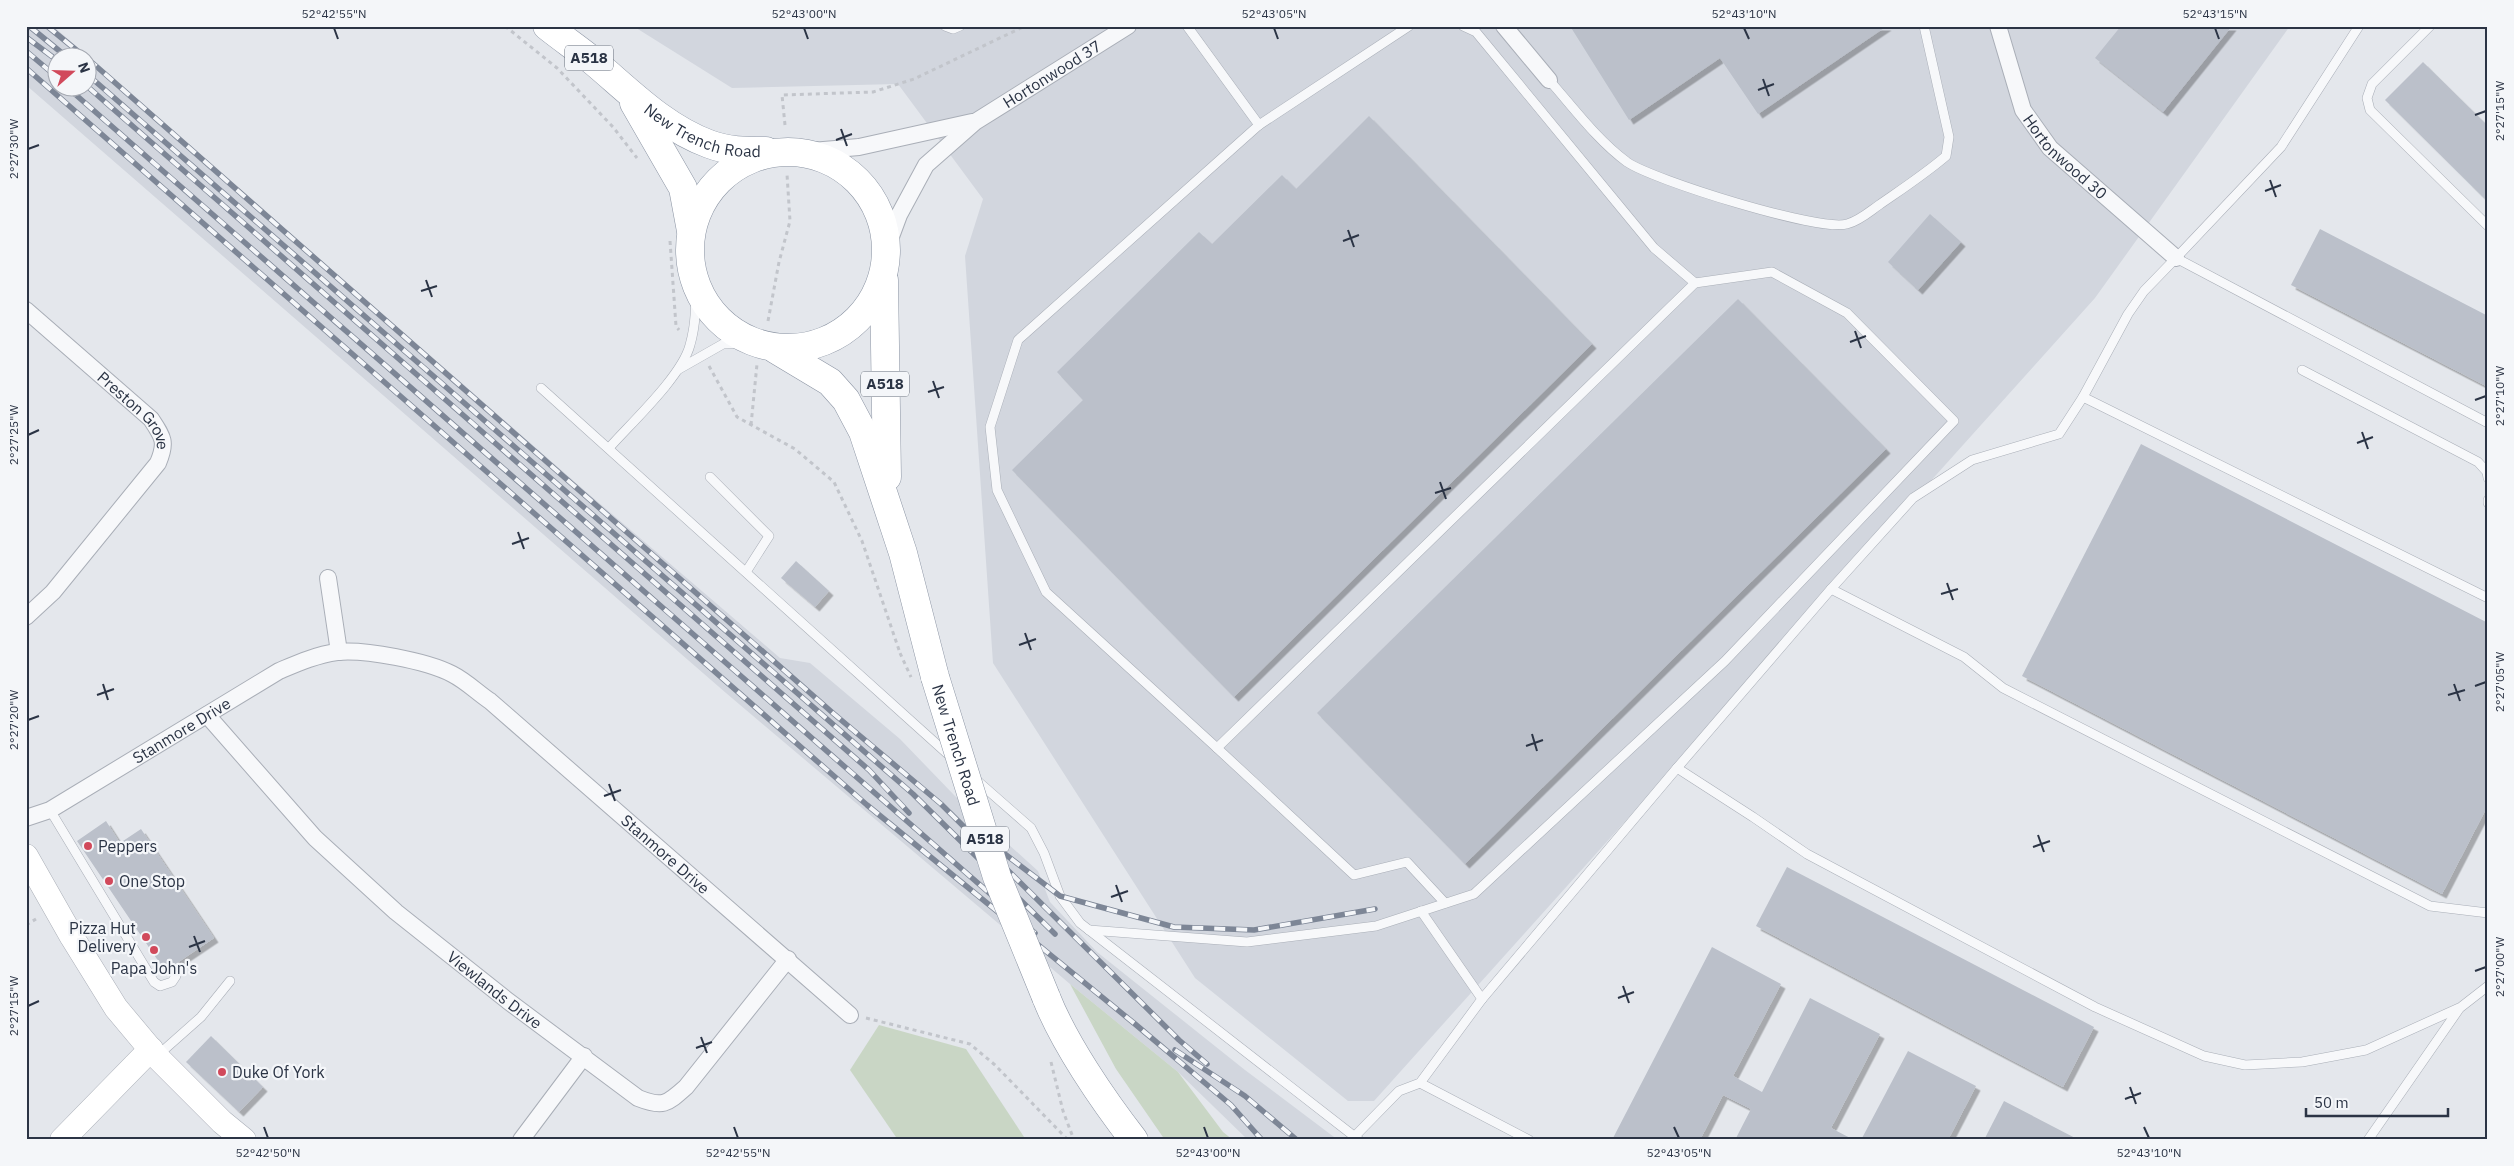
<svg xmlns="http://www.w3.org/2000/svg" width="2514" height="1166" font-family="'IBM Plex Sans',sans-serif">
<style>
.built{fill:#d2d6de;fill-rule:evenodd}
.green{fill:#c9d6c5}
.building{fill:#bbc0ca;filter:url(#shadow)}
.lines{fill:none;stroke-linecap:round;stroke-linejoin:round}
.lane-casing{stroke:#a9aeb7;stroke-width:10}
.street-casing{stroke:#a9aeb7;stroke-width:18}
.secondary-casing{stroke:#a9aeb7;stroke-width:25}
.highway-casing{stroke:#8b94a3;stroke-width:29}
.path{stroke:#c2c5cb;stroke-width:3;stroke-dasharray:4 4;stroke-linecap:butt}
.lane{stroke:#f7f8fa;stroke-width:9}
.street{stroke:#f7f8fa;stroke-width:16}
.secondary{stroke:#fff;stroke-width:24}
.highway{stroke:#fff;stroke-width:28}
.rail-casing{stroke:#7d8696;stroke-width:5.5}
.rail{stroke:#f4f6f9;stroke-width:4;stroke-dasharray:11;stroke-linecap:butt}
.highway-bridge-casing{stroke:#8b94a3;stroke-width:29;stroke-linecap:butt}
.path-bridge{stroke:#c2c5cb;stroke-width:3;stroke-dasharray:4 4;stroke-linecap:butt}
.highway-bridge{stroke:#fff;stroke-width:28}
.ticks{fill:none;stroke:#2b3445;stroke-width:2}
.poi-dot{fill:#d1495b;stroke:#f4f6f9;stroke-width:2}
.labels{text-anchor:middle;stroke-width:4.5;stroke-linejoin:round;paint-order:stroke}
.shield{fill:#f4f6f9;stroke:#676e7b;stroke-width:1}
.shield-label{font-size:15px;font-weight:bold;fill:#2b3445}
.street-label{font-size:16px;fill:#2b3445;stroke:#f4f6f9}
.poi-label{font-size:16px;fill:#2b3445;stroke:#f4f6f9;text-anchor:start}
.neatline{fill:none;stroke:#2b3445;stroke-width:2}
.ticks-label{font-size:12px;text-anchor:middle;fill:#2b3445}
</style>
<defs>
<filter id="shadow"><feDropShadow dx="4.5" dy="4.5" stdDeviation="0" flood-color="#0004"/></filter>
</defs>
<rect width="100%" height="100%" fill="#e4e7ec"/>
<!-- built -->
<g class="built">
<path d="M26,26H53L584,490L780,658L810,663L900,739L955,796L1038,871L1050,902L1097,952L1245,1070L1338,1140H1248L1178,1072L1070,984L726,693L26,85ZM58,58H88V88H58Z"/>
<path d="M633,26H2290L2095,298L1374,1101H1348L1195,978L993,663L965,256L983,199L898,84L732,88Z"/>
</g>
<!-- green -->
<g class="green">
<path d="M1070,984L1178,1072L1223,1132L1233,1140H1165L1116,1069Z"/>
<path d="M879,1025L966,1049L1026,1140H898L850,1070Z"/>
</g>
<!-- building -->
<g class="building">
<path d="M1570,26H1887L1758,114L1720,58L1629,120Z"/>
<path d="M2121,26H2232L2163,112L2095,58Z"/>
<path d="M2423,62L2488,126V202L2385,100Z"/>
<path d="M1369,116L1592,344L1234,697L1012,470L1083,400L1057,372L1199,232L1212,244L1282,175L1296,189Z"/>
<path d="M1930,214L1961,242L1918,290L1888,262Z"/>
<path d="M2320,229L2488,316V387L2291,285Z"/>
<path d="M1738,299L1886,449L1465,864L1317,713Z"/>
<path d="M2141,444L2488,623V805L2442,894L2022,676Z"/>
<path d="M796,561L829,591L815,607L781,578Z"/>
<path d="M106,821L120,843L141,829L214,938L165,971L77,841Z"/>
<path d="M1787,867L2094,1027L2063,1087L1756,926Z"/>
<path d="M1712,947L1781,984L1733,1076L1762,1092L1810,998L1880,1034L1831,1128L1854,1140H1735L1751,1109L1723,1095L1700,1140H1612Z"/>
<path d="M211,1036L263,1087L239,1112L186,1062Z"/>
<path d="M1908,1051L1976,1086L1948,1140H1861Z"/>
<path d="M2004,1101L2079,1140H1984Z"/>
</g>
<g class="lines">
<!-- lane casing -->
<g class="lane-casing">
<g id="lane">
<path d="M945,26L953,29L960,26"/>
<path d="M1187,26L1259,125"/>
<path d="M1409,26L1259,125L1018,340L990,427L997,490L1046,592L1217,748L1695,283L1654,248L1476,32L1463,26"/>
<path d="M2359,26L2281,147L2176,258L2488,423"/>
<path d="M2430,26L2372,84L2367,98L2370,110L2488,226"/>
<path d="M1549,80C1573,107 1597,140 1627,162C1653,180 1819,232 1847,224C1859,221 1869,212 1879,205C1902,189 1925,174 1946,156L1949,137L1924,26"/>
<path d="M679,369L723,344L755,343"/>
<path d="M2302,370L2478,462L2487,472L2488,478"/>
<path d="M541,388L951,757"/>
<path d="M2083,397L2488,598"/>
<path d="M609,448C631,423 682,376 690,345C696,324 696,305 695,283"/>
<path d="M710,477L769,536L746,572"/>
<path d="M2488,500V503"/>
<path d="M1831,589L1964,657L2003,688L2430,906L2488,913"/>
<path d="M1217,748L1354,875L1407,862L1445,903"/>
<path d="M1677,768L1753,817L1807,854L2095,1007L2204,1056L2245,1065L2302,1062L2366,1050L2461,1007L2488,986"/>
<path d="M974,778L1031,828L1044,853L1060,896L1080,923L1359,1140"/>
<path d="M50,810L154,982L160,986L172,982L176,976"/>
<path d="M1421,911L1482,999"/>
<path d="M1089,930L1247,942L1376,926L1474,894L1725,661L1954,421L1847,313L1772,272L1695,283"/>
<path d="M157,1056L201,1017L230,981"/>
<path d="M1420,1083L1529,1140"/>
<path d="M1355,1136L1399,1091L1420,1083L1482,999L1677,768L1831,589L1913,498L1972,460L2059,434L2083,397L2128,314L2144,291L2176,258"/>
<path d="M2368,1140L2459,1009"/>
</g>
</g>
<!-- street casing -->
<g class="street-casing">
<g id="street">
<path d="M1504,26L1549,80"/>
<path id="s1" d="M1998,26L2023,110L2050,148L2176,258"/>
<path d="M800,152L859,147L972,122"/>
<path id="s2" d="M886,250L899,215L926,165L975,122L1128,26"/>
<path id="s3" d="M26,310L151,419C163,437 167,442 158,463L53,592L26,617"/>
<path d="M328,578L339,652"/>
<path id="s4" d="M207,715L315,838L396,912L508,1001L638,1098C663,1108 667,1104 686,1087L788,959"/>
<path id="s5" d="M26,818L50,810L279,671C298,663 316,655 337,652C365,649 427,661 452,674C466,681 478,693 490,701L850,1015"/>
<path d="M521,1140L584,1056"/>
</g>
</g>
<!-- secondary casing -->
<g class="secondary-casing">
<g id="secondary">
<path d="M26,856L72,937L116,1008L157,1057L222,1122L244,1140"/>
<path d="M62,1140L151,1049"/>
</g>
</g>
<!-- highway casing -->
<g class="highway-casing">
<g id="highway">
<path id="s6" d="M547,26C562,38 578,49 593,61C629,91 663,127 709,144C727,151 746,151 766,151"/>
<path d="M634,103L683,188L691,231"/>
<circle cx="788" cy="250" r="98"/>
<path d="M884,280L887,477"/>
<path d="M775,349L830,382L846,400L863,432L903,553L935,677"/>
<path d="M1046,997C1064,1043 1103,1100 1134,1140"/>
</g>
</g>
<!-- path -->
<g class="path">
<path d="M505,26L557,68L613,127L637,158"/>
<path d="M785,125L782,95L873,92L914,79L1025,26"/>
<path d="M670,241L676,326L679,330"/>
<path d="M768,321L779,262L790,221L787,174"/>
<path d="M709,366L737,417L795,449L834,482L862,541L900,653"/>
<path d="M751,425L757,364"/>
<path d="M26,925L36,919"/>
<path d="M866,1018L970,1044L995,1065L1068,1140"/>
<path d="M1051,1062L1063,1111L1074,1140"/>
</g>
<!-- lane -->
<use href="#lane" class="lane"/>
<!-- street -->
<use href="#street" class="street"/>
<!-- secondary -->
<use href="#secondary" class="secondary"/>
<!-- highway -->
<use href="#highway" class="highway"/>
<!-- rail casing -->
<g class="rail-casing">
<g id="rail">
<path d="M29,26L68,58"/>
<path d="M47,26L86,58"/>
<path d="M26,37L58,61"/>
<path d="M26,51L58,78"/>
<path d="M88,59L834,714L941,804L1179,1040L1207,1064"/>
<path d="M26,68L867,805L1135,1024L1231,1105L1262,1140"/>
<path d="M88,75L913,794L1055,934"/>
<path d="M88,87L869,770L909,813"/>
<path d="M68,88L1035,933"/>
<path d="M976,832L1060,896L1174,927L1254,930L1375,909"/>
<path d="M1175,1050L1245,1096L1297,1140"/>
</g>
</g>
<!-- rail -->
<use href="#rail" class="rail"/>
<!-- highway-bridge casing -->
<g class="highway-bridge-casing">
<g id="highway-bridge">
<path id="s7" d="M935,677L997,877L1046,997"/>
</g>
</g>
<!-- path-bridge -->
<path class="path-bridge" d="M900,653L911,677"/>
<!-- highway-bridge -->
<use href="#highway-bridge" class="highway-bridge"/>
</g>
<!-- ticks -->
<path class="ticks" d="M334,28L338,39M804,28L808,39M1274,28L1278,39M1744,28L1749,39M2215,28L2219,39M1763,79L1769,96M1758,90L1774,84M2475,115L2486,111M841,129L847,146M836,140L852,134M28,149L39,145M2270,180L2276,197M2265,191L2281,185M1348,230L1354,247M1343,241L1359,235M426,280L432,297M421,291L437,286M1855,331L1861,348M1850,342L1866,336M933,381L939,398M928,392L944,387M2475,400L2486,396M2362,432L2368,449M28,435L39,430M2357,443L2373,437M1440,482L1446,499M1435,493L1451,488M518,532L524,549M512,544L529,538M1947,583L1953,600M1941,594L1958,589M1025,633L1031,650M1019,645L1036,639M103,684L108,700M2454,684L2460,701M2475,686L2486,682M97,695L114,689M2448,695L2465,690M28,720L39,716M1532,734L1537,751M1526,746L1543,740M609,784L615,801M604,796L621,790M2038,835L2044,852M2033,847L2050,841M1116,885L1122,902M1111,897L1128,891M194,936L200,952M189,947L205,941M2475,971L2486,967M1623,986L1629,1003M1618,998L1634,992M28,1006L39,1001M701,1037L707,1053M696,1048L712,1042M2130,1087L2136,1104M2125,1099L2141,1093M264,1127L268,1138M734,1127L738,1138M1204,1127L1208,1138M1674,1127L1679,1138M2144,1127L2149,1138"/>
<!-- markers -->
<g class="poi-dot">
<circle cx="88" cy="846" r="5"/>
<circle cx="109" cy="881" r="5"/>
<circle cx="146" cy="937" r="5"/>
<circle cx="154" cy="950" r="5"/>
<circle cx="222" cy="1072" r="5"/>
</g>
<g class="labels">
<!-- shield labels -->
<g class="shield">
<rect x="565" y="45.5" width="48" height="25" rx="4"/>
<rect x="861" y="371.5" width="48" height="25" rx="4"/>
<rect x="961" y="826.5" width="48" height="25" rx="4"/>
</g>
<g class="shield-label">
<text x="589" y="63">A518</text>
<text x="885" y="389">A518</text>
<text x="985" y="844">A518</text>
</g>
<!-- street labels -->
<g class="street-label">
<text dy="6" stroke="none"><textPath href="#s2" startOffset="250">Hortonwood 37</textPath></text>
<text dy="6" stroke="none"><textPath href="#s6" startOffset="191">New Trench Road</textPath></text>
<text dy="6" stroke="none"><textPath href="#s1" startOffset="151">Hortonwood 30</textPath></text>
<text dy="6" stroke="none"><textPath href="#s3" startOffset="149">Preston Grove</textPath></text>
<text dy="6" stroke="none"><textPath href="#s5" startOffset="179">Stanmore Drive</textPath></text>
<text dy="6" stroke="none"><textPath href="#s7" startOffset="71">New Trench Road</textPath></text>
<text dy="6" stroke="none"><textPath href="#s5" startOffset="752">Stanmore Drive</textPath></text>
<text dy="6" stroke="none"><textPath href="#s4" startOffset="399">Viewlands Drive</textPath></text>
</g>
<!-- poi labels -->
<g class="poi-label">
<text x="98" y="852">Peppers</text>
<text x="119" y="887">One Stop</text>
<text x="136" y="934" text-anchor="end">Pizza Hut<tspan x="136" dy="18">Delivery</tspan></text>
<text x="154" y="974" text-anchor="middle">Papa John's</text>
<text x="232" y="1078">Duke Of York</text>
</g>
</g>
<!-- border -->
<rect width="2514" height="1166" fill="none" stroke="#f4f6f9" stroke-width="55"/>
<!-- north arrow -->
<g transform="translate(72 72) rotate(70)"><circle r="24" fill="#f4f6f9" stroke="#a4a8b1"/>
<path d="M0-4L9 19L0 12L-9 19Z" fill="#d1495b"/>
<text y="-8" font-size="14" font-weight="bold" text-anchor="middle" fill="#2b3445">N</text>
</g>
<!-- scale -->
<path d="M2306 1108v8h142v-8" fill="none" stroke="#2b3445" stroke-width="2.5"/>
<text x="2314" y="1108" font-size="15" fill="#2b3445" stroke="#f4f6f9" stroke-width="4" paint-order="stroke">50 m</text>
<rect x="28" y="28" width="2458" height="1110" class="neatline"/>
<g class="ticks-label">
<text x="334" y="18">52°42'55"N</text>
<text x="804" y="18">52°43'00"N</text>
<text x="1274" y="18">52°43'05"N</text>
<text x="1744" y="18">52°43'10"N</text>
<text x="2215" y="18">52°43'15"N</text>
<text transform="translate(2500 111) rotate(-90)" y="4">2°27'15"W</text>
<text transform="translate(14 149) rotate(-90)" y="4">2°27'30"W</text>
<text transform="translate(2500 396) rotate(-90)" y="4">2°27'10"W</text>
<text transform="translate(14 435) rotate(-90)" y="4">2°27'25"W</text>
<text transform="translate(2500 682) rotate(-90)" y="4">2°27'05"W</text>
<text transform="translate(14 720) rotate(-90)" y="4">2°27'20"W</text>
<text transform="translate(2500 967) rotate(-90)" y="4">2°27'00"W</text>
<text transform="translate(14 1006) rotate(-90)" y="4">2°27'15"W</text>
<text x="268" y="1157">52°42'50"N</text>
<text x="738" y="1157">52°42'55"N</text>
<text x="1208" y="1157">52°43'00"N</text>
<text x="1679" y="1157">52°43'05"N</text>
<text x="2149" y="1157">52°43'10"N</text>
</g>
</svg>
